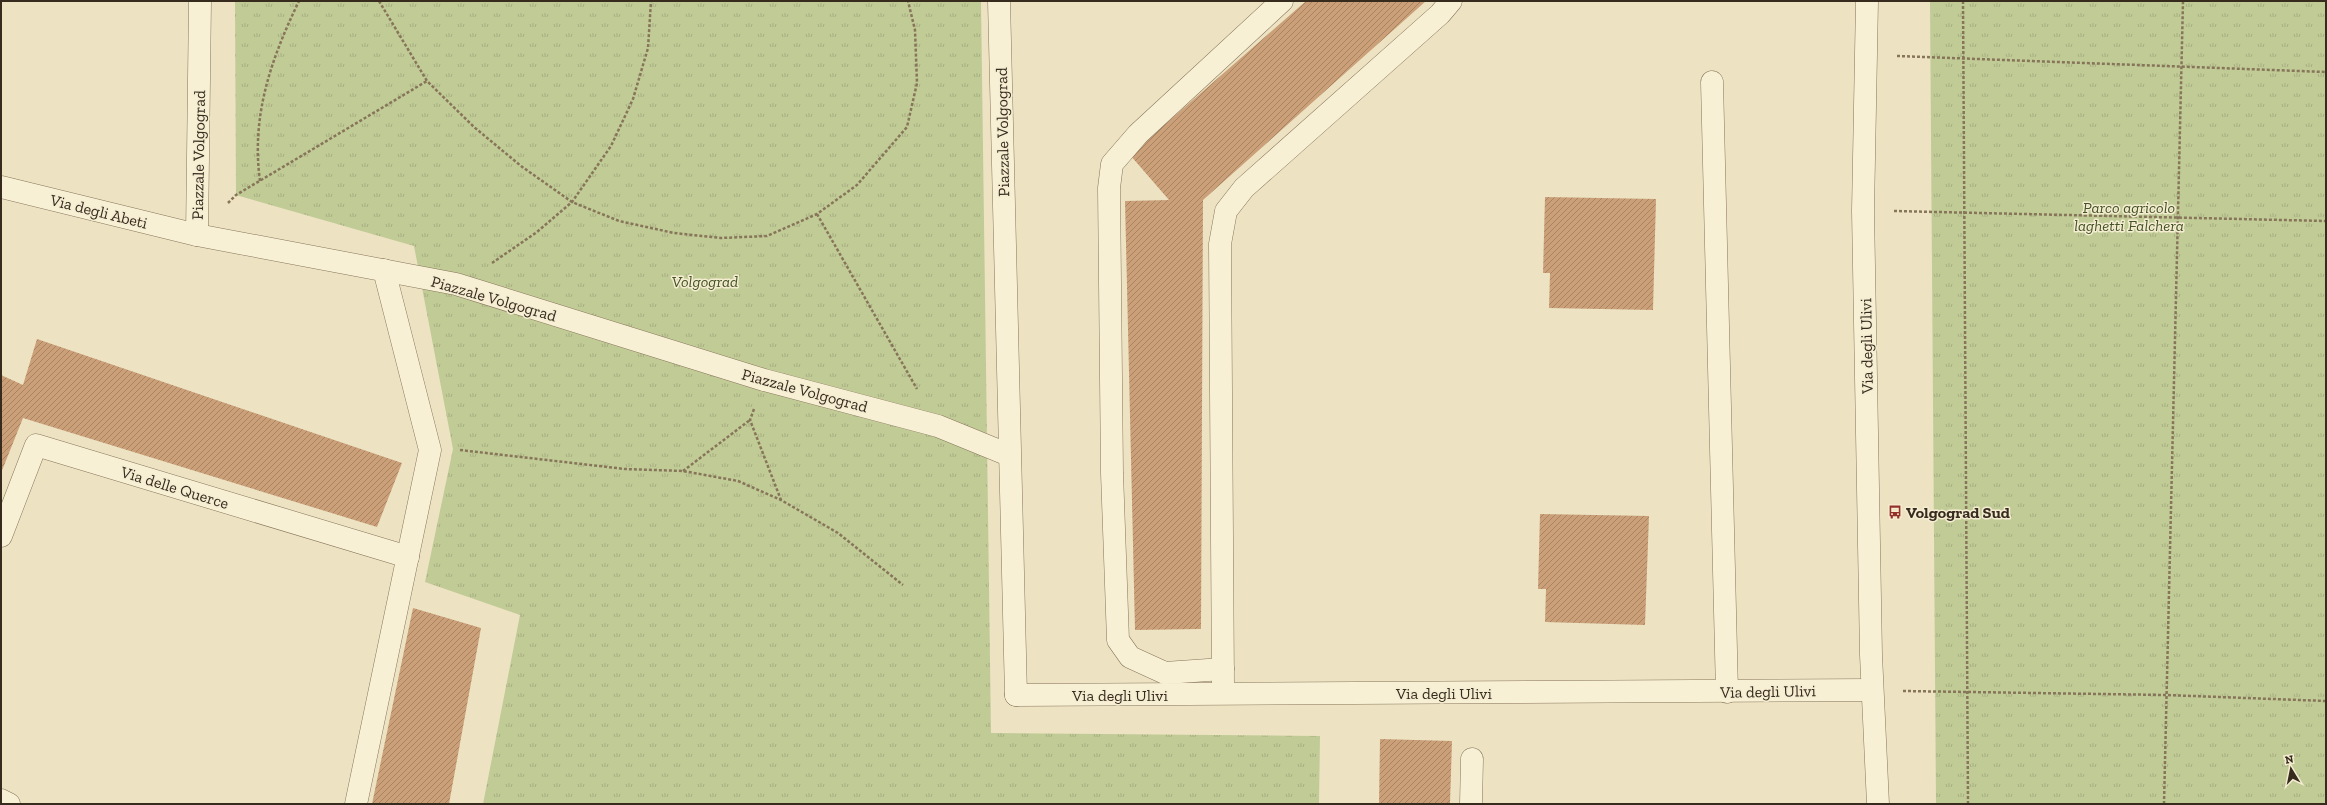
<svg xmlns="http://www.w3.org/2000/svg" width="2327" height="805" font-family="'Zilla Slab',serif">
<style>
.park{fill:url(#park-tufts)}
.building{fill:url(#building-hatch)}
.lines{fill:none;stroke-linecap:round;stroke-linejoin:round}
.service-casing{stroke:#87755a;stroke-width:23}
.pedestrian-casing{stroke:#87755a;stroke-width:23}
.minor-casing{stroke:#87755a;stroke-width:23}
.path{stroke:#87755a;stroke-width:2.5;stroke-dasharray:3 2;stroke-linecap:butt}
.service{stroke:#f8f0d5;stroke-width:22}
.pedestrian{stroke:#f8f0d5;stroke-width:22}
.minor{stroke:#f8f0d5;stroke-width:22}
.labels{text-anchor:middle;stroke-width:3;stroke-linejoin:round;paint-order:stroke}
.street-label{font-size:16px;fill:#372b1e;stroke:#f5edd2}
.park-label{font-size:16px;font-style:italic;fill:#445325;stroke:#f5edd2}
.poi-label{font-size:16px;font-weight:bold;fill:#372b1e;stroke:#f5edd2;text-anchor:start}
</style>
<defs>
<pattern id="park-tufts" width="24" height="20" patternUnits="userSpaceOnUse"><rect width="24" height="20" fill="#c1cb96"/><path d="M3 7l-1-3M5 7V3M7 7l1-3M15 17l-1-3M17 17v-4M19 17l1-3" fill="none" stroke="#a6ae81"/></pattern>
<pattern id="building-hatch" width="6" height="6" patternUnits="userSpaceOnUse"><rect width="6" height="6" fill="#cba079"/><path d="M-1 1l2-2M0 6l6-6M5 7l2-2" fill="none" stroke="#a68363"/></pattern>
</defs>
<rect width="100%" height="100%" fill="#ede3c2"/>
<!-- park -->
<g class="park">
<path d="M235,1H981L991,733L1320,736L1319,804H483L520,615L425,582L453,449L414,246L236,195Z"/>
<path d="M1930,1H2326V804H1936Z"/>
</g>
<!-- building -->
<g class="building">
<path d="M1306,1H1426L1203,200L1201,629L1135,630L1125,201L1169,200L1130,155Z"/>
<path d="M1545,197L1656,199L1653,310L1549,308L1550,273H1543Z"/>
<path d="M37,339L402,463L377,527L23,418L1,473V375L23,385Z"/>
<path d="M1540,514L1649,516L1645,625L1545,622L1546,589H1538Z"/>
<path d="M413,608L481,628L449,804H372Z"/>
<path d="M1380,739L1452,741L1450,804H1379Z"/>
</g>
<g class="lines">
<!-- service casing -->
<g class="service-casing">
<g id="service">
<path d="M1712,82L1727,692"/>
<path d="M1223,669L1165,673L1130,657L1118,640L1112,473L1109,188L1112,164L1138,134L1282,1"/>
<path d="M1223,685L1220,244L1226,211L1244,188L1440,14L1451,1"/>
<path d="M1471,804L1472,759"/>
</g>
</g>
<!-- pedestrian casing -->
<g class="pedestrian-casing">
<path id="pedestrian" d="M999,1L1016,695"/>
</g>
<!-- minor casing -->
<g class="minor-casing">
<g id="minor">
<path d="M1867,1L1863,211L1871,655L1878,804"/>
<path d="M1,187L197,235L456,284L764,380L938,426L1009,455"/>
<path d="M197,235L200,1"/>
<path d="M1,536L36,445L408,557"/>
<path d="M1016,695L1872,690"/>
<path d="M1,800L9,804"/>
<path d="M356,804L430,450L384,270"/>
</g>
</g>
<!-- path -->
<g class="path">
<path d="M379,1L427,81L474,127L521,166L572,202L619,221L674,233L721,238L767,236L817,214L857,185L907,127L917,83L915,30L908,1"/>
<path d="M1963,1L1968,804"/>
<path d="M1897,56L2326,72"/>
<path d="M260,181C251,116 271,59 299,1"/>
<path d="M228,203L236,195L427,81"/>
<path d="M1894,211L2326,221"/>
<path d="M817,214L917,389"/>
<path d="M492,263L537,232L572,202L611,146L633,99L648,48L651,1"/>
<path d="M754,409L750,420L781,500"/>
<path d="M460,450L625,469L683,471L738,481L781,500L838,533L903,585"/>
<path d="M683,471L750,420"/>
<path d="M1903,691L2166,695L2326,701"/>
<path d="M2164,804L2183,1"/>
</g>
<!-- service -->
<use href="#service" class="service"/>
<!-- pedestrian -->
<use href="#pedestrian" class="pedestrian"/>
<!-- minor -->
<use href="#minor" class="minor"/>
</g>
<!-- icons -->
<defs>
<g id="bus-bare" transform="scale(1.08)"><path d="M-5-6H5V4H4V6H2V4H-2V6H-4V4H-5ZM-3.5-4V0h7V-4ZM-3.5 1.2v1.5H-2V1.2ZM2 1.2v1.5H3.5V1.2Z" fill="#95312b" stroke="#f5edd2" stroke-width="2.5" paint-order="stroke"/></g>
</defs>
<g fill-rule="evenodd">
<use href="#bus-bare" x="1895" y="512"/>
</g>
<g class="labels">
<!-- street labels -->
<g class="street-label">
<text transform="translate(1002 132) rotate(-91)" y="6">Piazzale Volgograd</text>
<text transform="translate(198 155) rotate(-89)" y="6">Piazzale Volgograd</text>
<text transform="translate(99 211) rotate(14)" y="6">Via degli Abeti</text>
<text transform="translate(494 298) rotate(16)" y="6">Piazzale Volgograd</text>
<text transform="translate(1866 346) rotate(-91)" y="6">Via degli Ulivi</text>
<text transform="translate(805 390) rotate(15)" y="6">Piazzale Volgograd</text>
<text transform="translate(175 487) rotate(17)" y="6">Via delle Querce</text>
<text transform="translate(1768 691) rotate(-1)" y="6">Via degli Ulivi</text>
<text x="1444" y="699">Via degli Ulivi</text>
<text x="1120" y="701">Via degli Ulivi</text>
</g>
<!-- park labels -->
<g class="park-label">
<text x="2129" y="213">Parco agricolo<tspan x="2129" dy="18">laghetti Falchera</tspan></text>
<text x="705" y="287">Volgograd</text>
</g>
<!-- poi labels -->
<g class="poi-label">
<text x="1906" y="518">Volgograd Sud</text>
</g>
</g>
<!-- border -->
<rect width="2327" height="805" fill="none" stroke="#372b1e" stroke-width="4"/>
<!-- north arrow -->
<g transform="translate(2291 769) rotate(350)" stroke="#f5edd2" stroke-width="3" paint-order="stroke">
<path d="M0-3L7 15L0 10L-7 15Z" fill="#372b1e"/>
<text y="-6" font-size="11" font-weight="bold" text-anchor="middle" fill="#372b1e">N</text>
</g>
</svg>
